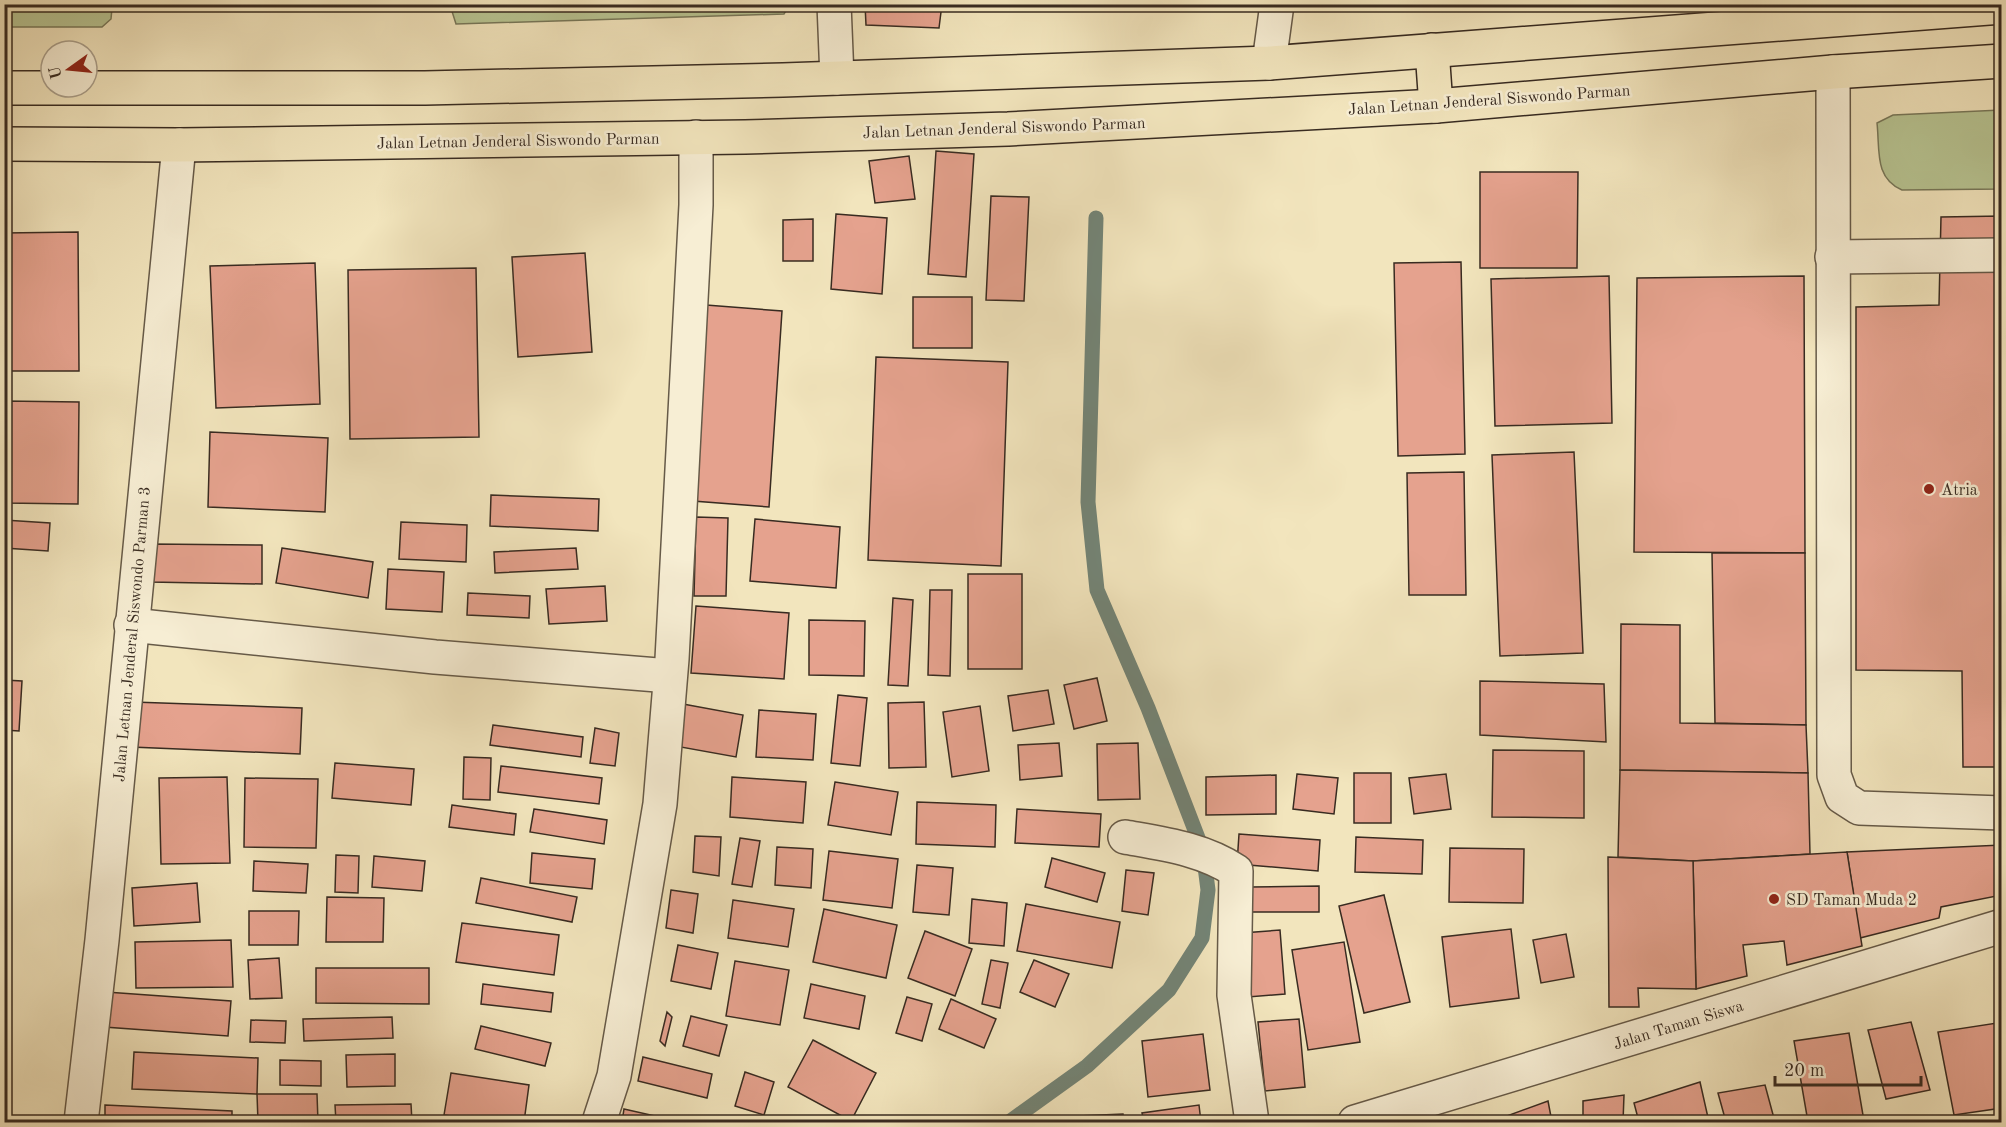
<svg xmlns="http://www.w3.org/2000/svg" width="2006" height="1127" font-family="'Old Standard TT',serif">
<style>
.green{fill:#b8c593;stroke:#78785a;stroke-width:1.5}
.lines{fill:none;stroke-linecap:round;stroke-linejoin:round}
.stream{stroke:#738476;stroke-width:15}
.building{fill:#e5a28e;stroke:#382b21;stroke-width:1.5}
.minor-casing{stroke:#665a48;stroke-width:36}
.major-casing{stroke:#382b21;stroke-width:36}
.minor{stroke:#f7eed4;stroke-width:33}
.major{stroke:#f2e5bd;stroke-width:33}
.poi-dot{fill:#8f2418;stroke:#f7eed4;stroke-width:2}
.labels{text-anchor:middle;stroke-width:5;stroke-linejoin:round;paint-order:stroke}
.street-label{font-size:16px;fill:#382b21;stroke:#f7eed4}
.poi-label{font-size:16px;fill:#382b21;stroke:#f7eed4;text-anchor:start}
</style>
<rect width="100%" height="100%" fill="#f2e5bd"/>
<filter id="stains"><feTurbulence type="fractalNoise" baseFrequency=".00333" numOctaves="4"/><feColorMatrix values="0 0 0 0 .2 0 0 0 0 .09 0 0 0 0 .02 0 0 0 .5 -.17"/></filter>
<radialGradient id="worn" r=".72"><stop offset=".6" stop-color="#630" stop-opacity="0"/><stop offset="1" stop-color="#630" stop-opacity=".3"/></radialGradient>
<!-- green -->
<g class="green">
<path d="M450,5L790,4L784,14L456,24Z"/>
<path d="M5,7L112,8L111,19L102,27H5Z"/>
<path d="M2001,110V189L1902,190C1874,178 1880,150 1877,123L1893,115Z"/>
</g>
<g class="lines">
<!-- stream -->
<path class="stream" d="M1009,1122L1087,1066L1169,990L1202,938L1208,890L1203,851L1148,708L1097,590L1088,502L1096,218"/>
</g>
<!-- building -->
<g class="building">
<path d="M865,4H942L939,28L866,25Z"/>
<path d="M950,4H989V10L950,7Z"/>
<path d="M936,151L974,154L966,277L928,274Z"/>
<path d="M909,156L915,199L875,203L869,161Z"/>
<path d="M1480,172H1578L1577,268H1480Z"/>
<path d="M991,196L1029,197L1024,301L986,300Z"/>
<path d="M836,214L887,218L882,294L831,289Z"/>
<path d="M2002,216V767H1963L1962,671L1856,670V307L1939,305L1941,217Z"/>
<path d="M813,219V261H783V220Z"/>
<path d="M78,232L79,371H4V233Z"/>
<path d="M585,253L592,352L518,357L512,257Z"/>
<path d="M1461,262L1465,454L1398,456L1394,263Z"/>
<path d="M315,263L320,404L216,408L210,266Z"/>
<path d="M476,268L479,437L350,439L348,270Z"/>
<path d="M1609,276L1612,423L1495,426L1491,279Z"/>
<path d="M1804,276L1805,553L1634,552L1637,278Z"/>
<rect x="913" y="297" width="59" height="51"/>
<path d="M706,305L782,311L769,507L693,501Z"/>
<path d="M876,357L1008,362L1001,566L868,560Z"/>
<path d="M4,401L79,402L78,504L4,503Z"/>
<path d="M210,432L328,438L325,512L208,507Z"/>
<path d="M1574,452L1583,653L1500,656L1492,455Z"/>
<path d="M1464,472L1466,595H1409L1407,473Z"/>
<path d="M491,495L599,499L598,531L490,526Z"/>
<path d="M696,517L728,518L726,596H694Z"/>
<path d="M755,519L840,527L836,588L750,581Z"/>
<path d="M4,520L50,523L48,551L4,548Z"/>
<path d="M401,522L467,525L466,562L399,559Z"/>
<path d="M151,544L262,545V584L150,582Z"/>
<path d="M282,548L373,562L368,598L276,583Z"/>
<path d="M576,548L578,569L495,573L494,552Z"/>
<path d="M1712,553H1805L1806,725L1715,723Z"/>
<path d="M388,569L444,572L442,612L386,609Z"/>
<rect x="968" y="574" width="54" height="95"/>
<path d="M605,586L607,621L549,624L546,589Z"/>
<path d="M930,590H952L950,676L928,675Z"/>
<path d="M4,591L11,592L6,659H4Z"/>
<path d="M468,593L530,596L529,618L467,615Z"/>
<path d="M893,598L913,600L908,686L888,685Z"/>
<path d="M696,606L789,613L784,679L691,673Z"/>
<path d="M809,620L865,621L864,676L809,675Z"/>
<path d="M1621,624L1680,625V723L1806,725L1808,773L1620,770Z"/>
<path d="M1097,678L1107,721L1074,729L1064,685Z"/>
<path d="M4,680L22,681L19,731L4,730Z"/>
<path d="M1480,681L1604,684L1606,742L1480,735Z"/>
<path d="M1048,690L1054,724L1013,731L1008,696Z"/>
<path d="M838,695L867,698L860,766L831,763Z"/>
<path d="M133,702L302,708L300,754L131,747Z"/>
<path d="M924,702L926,767L889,768L888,703Z"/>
<path d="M683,704L743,715L736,757L675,746Z"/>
<path d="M980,706L989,771L952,777L943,712Z"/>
<path d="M759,710L816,714L813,760L756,757Z"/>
<path d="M493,725L583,737L581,757L490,745Z"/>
<path d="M595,728L619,733L615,766L590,763Z"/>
<path d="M1059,743L1062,776L1020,780L1018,745Z"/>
<path d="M1138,743L1140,799L1098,800L1097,744Z"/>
<path d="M1493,750L1584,751V818L1492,817Z"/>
<path d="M464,757L491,758L490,800L463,799Z"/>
<path d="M335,763L414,769L411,805L332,798Z"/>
<path d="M501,766L602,778L599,804L498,792Z"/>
<path d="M1620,770L1808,773L1810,854L1693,861L1618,857Z"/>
<rect x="1354" y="773" width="37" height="50"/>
<path d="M1297,774L1338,778L1334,814L1293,809Z"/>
<path d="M1446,774L1451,809L1414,814L1409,778Z"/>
<path d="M1276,775V814L1206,815V777Z"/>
<path d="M227,777L230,863L161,864L159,778Z"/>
<path d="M732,777L806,782L803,823L730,817Z"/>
<path d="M245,778L318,779L316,848L244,847Z"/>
<path d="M835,782L898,792L891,835L828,825Z"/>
<path d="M917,802L996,805L995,847L916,844Z"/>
<path d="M452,805L516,814L514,835L449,827Z"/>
<path d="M534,809L607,820L604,844L530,832Z"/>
<path d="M1017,809L1101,814L1099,847L1015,843Z"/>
<path d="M1239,834L1320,840L1318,871L1237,864Z"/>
<path d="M695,836L721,837L719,876L693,872Z"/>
<path d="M1356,837L1423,840L1422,874L1355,872Z"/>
<path d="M740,838L760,841L752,887L732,884Z"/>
<path d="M2002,845V895L1941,907L1939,918L1860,938L1847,852Z"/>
<path d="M777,847L813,849L811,888L775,885Z"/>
<path d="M1450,848L1524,849L1523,903L1449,902Z"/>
<path d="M829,851L898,859L892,908L823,900Z"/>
<path d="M1847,852L1862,946L1787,965L1784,941L1743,945L1747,976L1696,989L1693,861Z"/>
<path d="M532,853L595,859L592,889L530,883Z"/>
<path d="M336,855L359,856L358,893L335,892Z"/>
<path d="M374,856L425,861L422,891L372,887Z"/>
<path d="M1608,857L1693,861L1696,989L1638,988L1639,1007H1609Z"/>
<path d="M1052,858L1105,873L1097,902L1045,887Z"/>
<path d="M254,861L308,864L306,893L253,891Z"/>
<path d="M917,865L953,868L949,915L913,912Z"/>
<path d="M1126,870L1154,873L1148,915L1122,911Z"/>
<path d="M481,878L577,897L572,922L476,903Z"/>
<path d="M197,883L200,922L134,926L132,888Z"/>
<path d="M1319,886V912H1251V887Z"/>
<path d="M671,890L698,894L693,933L666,928Z"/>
<path d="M1384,895L1410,1002L1364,1013L1339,906Z"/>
<path d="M327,897L384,898L383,942H326Z"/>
<path d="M972,899L1007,903L1004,946L969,943Z"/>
<path d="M733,900L794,909L788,947L728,938Z"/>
<path d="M1026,904L1120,922L1112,968L1017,951Z"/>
<path d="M824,909L897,925L886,978L813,962Z"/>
<path d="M249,911H299L298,945H249Z"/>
<path d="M462,923L559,935L554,975L456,962Z"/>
<path d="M1511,929L1519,998L1450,1007L1442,937Z"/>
<path d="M1280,930L1285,994L1248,997L1242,933Z"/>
<path d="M925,931L972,949L955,996L908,978Z"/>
<path d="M1566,934L1574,977L1541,983L1533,940Z"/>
<path d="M231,940L233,987L136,988L135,942Z"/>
<path d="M1344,942L1360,1042L1308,1050L1292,950Z"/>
<path d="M678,945L718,953L711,989L671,981Z"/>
<path d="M279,958L282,998L250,999L248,960Z"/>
<path d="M991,960L1008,963L1000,1008L982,1004Z"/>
<path d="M1034,960L1069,974L1055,1007L1020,992Z"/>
<path d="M735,961L789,970L780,1025L726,1016Z"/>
<path d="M316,968H429V1004L316,1003Z"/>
<path d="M483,984L553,993L551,1012L481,1004Z"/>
<path d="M811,984L865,996L859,1029L804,1018Z"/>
<path d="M106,992L231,1001L228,1036L104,1027Z"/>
<path d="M907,997L932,1004L922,1041L896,1033Z"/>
<path d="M951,999L996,1019L984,1048L939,1029Z"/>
<path d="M667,1012L672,1017L665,1046L660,1041Z"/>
<path d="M691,1016L727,1025L719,1056L683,1046Z"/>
<path d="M392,1017L393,1038L304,1041L303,1019Z"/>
<path d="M1299,1019L1305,1087L1265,1091L1258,1022Z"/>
<path d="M251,1020L286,1021L285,1043L250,1042Z"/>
<path d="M1911,1022L1930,1090L1886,1099L1868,1030Z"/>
<path d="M1997,1023L2002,1045V1108L1954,1115L1938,1032Z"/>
<path d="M481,1026L551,1043L545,1066L475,1049Z"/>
<path d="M1849,1033L1864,1121L1808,1122L1794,1041Z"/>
<path d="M1203,1034L1210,1090L1148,1097L1142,1041Z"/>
<path d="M813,1040L876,1073L851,1121L788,1087Z"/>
<path d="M134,1052L258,1058L257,1094L132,1089Z"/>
<path d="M395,1054V1086L347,1087L346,1055Z"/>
<path d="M643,1057L712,1074L707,1098L638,1081Z"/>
<path d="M280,1060L321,1061V1086L280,1085Z"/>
<path d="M745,1072L774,1082L764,1115L735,1106Z"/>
<path d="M451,1073L529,1085L524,1122H491L444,1115Z"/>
<path d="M1700,1082L1709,1122H1639L1634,1103Z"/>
<path d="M1765,1085L1775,1122H1726L1718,1093Z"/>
<path d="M257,1094H317L318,1122H258Z"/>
<path d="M1624,1095L1623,1122H1583V1101Z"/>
<path d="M1548,1101L1552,1122H1493V1121Z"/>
<path d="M411,1104L412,1122H336L335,1105Z"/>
<path d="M105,1105L232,1111V1122H105Z"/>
<path d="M1199,1105L1201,1122H1144L1142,1113Z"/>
<path d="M624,1109L673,1120V1122H622Z"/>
<path d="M1123,1114L1124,1122H1078V1116Z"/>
</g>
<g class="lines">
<!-- minor casing -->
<g class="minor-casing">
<g id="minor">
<path d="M834,4L837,78"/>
<path d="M1269,63L1277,4"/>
<path d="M1833,72L1834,775L1842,797L1859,808L2002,813"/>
<path d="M1832,257L2002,255"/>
<path d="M131,625L435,657L670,676"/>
<path d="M1125,837C1164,844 1203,849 1236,871L1234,995L1252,1122"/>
<path d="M81,1122L102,940L179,145"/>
<path d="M599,1122L614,1076L660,804L672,659L696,205V137"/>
<path d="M1355,1122L2002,926"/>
</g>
</g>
<!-- major casing -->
<g class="major-casing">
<g id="major">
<path d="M1432,50L1436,106"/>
<path d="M4,88H425L783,80L1269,63L2002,7"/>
<path d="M4,144L179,145L745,137L1008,129L1436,106L1833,72L2002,61"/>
</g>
</g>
<!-- minor -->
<use href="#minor" class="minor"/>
<!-- major -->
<use href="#major" class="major"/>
</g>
<!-- markers -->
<g class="poi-dot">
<circle cx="1929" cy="489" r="6"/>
<circle cx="1774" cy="899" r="6"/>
</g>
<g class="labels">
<!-- street labels -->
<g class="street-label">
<text transform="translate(1489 99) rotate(-4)" y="6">Jalan Letnan Jenderal Siswondo Parman</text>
<text transform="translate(1004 127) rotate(-2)" y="6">Jalan Letnan Jenderal Siswondo Parman</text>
<text transform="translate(518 140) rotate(-1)" y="6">Jalan Letnan Jenderal Siswondo Parman</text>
<text transform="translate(131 634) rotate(-85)" y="6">Jalan Letnan Jenderal Siswondo Parman 3</text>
<text transform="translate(1678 1024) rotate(-17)" y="6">Jalan Taman Siswa</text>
</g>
<!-- poi labels -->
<g class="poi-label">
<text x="1941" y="495">Atria</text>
<text x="1786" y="905">SD Taman Muda 2</text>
</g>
</g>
<!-- margin -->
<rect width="2006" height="1127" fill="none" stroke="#f2e5bd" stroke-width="24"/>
<rect x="6" y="6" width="1994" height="1115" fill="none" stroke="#382b21" stroke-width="3"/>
<rect x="12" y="12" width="1982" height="1103" fill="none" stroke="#382b21" stroke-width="1.5"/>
<!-- north arrow -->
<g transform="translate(69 69) rotate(255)"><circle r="28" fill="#f7eed4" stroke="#aba08c" stroke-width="1.5"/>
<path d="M0-4.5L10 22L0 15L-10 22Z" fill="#8f2418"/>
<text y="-9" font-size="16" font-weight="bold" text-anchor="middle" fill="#382b21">U</text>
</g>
<!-- scale -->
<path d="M1775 1076v9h146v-9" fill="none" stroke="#382b21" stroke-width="3"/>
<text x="1784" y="1076" font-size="18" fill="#382b21" stroke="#f7eed4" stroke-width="4.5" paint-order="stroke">20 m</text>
<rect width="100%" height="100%" filter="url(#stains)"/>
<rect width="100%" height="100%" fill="url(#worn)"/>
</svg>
